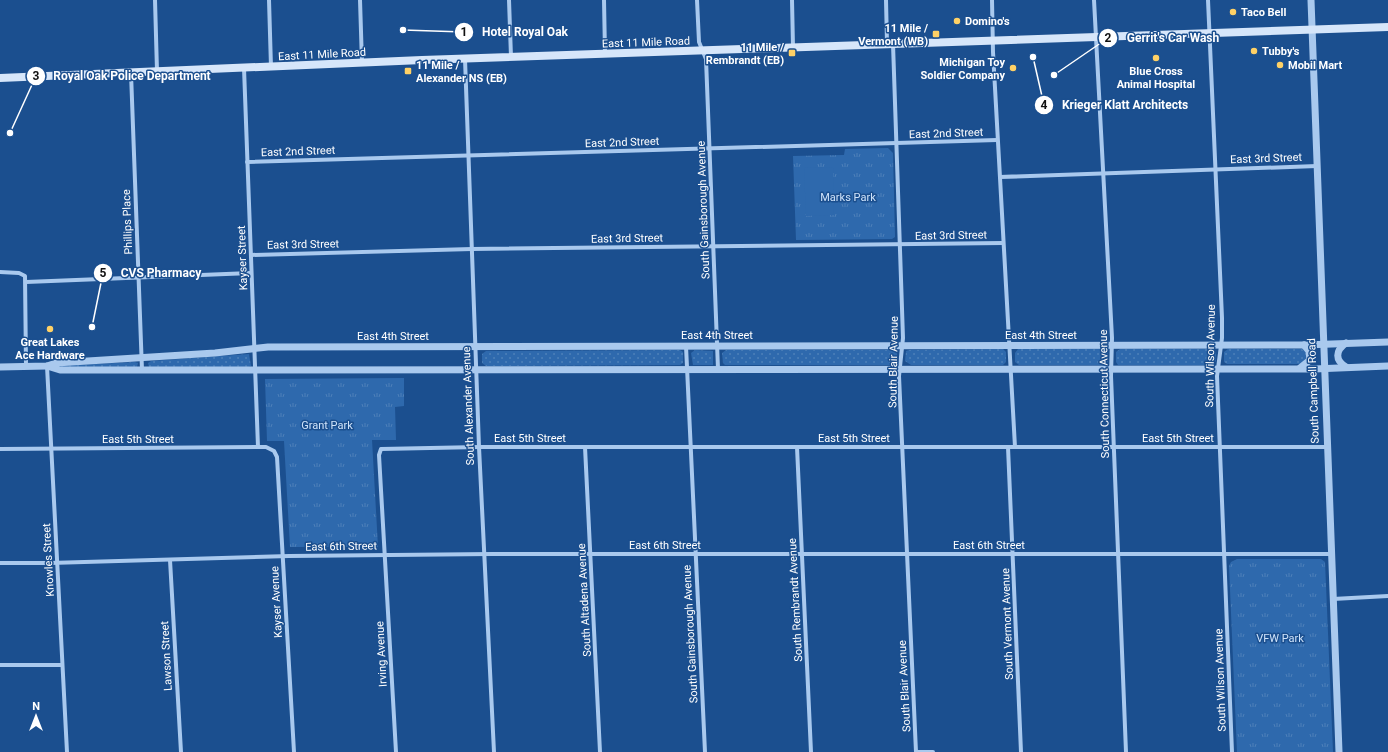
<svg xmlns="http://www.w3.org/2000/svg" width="1388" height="752" font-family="Roboto,sans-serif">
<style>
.grass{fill:url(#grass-dots)}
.park{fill:url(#park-tufts)}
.garden{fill:#2e69ad}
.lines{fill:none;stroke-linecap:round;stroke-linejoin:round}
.minor{stroke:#a9c9ee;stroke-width:4}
.tertiary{stroke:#a9c9ee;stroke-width:7}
.secondary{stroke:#d6e6fa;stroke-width:8}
.poi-dot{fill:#ffd166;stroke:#1b4f8f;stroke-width:1.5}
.labels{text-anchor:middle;stroke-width:3;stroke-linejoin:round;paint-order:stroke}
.poi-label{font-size:11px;font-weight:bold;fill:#fff;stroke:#1b4f8f;text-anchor:start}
.street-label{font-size:11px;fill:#fff;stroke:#1b4f8f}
.park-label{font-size:11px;fill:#cfe3fa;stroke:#1b4f8f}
.leader{fill:none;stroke:#fff;stroke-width:1.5}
.callout-dot{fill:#fff;stroke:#1b4f8f;stroke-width:1.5}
.mark-label{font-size:12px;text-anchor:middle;font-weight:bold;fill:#111}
.callout-label{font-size:12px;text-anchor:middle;font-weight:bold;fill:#fff;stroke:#1b4f8f;stroke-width:3;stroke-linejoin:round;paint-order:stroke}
</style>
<defs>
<pattern id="grass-dots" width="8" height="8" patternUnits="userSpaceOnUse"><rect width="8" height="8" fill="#2e69ad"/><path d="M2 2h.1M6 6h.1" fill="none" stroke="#4d80b9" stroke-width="1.8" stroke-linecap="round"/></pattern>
<pattern id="park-tufts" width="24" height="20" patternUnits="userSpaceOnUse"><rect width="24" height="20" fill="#2e69ad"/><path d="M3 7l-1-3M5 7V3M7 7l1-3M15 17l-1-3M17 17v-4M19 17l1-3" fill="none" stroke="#4d80b9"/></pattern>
</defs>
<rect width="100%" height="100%" fill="#1b4f8f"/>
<!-- grass -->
<g class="grass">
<path d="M1003,349L1006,352V362L1003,365H911L905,361L906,351L909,350Z"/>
<path d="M1018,349H1103L1108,353V362L1104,365H1019L1015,362V353Z"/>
<path d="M1120,349H1213L1216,353V361L1212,365H1118L1116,362V352Z"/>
<path d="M1228,349H1302L1306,351L1307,360L1303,364H1227L1224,362V352Z"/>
<path d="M680,350L683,352V363L680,365L486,366L482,363V354L486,351Z"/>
<path d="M695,350L713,351V365H693L691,353Z"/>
<path d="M726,350H893L897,352V363L893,365H725L723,363L722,353Z"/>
<path d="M249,354L251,366L248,367H149L148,363L151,361Z"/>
<path d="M135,362L138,363L137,367L56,368V366Z"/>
</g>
<!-- park -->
<g class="park">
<path d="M888,148L893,153L895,237L892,239L796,240L793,156L844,155L845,149Z"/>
<path d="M404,378V406L395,407L396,440H372L378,547H290L284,441H267L265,379Z"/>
<path d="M1237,559H1321L1325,562L1333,752H1237L1229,566L1231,562Z"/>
</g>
<!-- garden -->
<path class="garden" d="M833,167L834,215L806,216L804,168Z"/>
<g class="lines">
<!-- minor -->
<g class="minor">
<path d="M155,0L157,71"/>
<path d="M269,0L271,67"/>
<path d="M360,0L362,63"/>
<path d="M509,0L511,57"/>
<path d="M604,0L605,53"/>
<path d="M697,0L699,42L706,59L718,369"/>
<path d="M792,0L793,47"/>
<path d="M886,0L887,43"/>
<path d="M992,0L993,52L1015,447"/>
<path d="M1094,0L1112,338L1111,376L1126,752"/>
<path d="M1208,0L1222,318V338L1217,376L1232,752"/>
<path d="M893,44L903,338L899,376L916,752"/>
<path d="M465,59L479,447L494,752"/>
<path d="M244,68L258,447"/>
<path d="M131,73L142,370"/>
<path d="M247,162L997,140"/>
<path d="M1000,177L1317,166"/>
<path d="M251,255L472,249L1003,243"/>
<path d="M0,272L19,273L25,276L26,366"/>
<path d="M26,282L251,273"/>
<path d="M686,346L705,752"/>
<path d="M47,366L67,752"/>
<path d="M585,447L600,752"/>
<path d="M797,447L811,752"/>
<path d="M1008,447L1021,752"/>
<path d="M0,449L266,447L274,451L277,457L294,752"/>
<path d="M170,560L181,752"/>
<path d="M0,563H50L289,556L492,554H1331"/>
<path d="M1333,599L1388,596"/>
<path d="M0,665H62"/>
<path d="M396,752L379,455L381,449L479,447H1326"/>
<path d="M916,752H933"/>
</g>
<!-- tertiary -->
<g class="tertiary">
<path d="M1311,0L1339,752"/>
<path d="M1346,343C1335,351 1335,360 1346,367"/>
<path d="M47,366L60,370H142L1314,369L1388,366"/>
<path d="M0,367L47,366L56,363L215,353L268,347L1304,345L1388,342"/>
<path d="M1300,368L1310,360L1309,351L1304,345"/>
</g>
<!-- secondary -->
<path class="secondary" d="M0,78L422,60L1388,27"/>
</g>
<!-- markers -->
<g class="poi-dot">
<circle cx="1233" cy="12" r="4"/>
<circle cx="957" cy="21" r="4"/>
<rect x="932" y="30" width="8" height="8" rx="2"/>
<circle cx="1254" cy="51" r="4"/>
<rect x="788" y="49" width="8" height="8" rx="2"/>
<circle cx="1156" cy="58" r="4"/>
<circle cx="1280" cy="65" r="4"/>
<circle cx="1013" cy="68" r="4"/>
<rect x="404" y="67" width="8" height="8" rx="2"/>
<circle cx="50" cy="329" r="4"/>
</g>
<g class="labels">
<!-- poi labels -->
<g class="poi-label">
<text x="1241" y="16">Taco Bell</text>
<text x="965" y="25">Domino's</text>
<text x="928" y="32" text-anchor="end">11 Mile /<tspan x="928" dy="13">Vermont (WB)</tspan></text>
<text x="784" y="51" text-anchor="end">11 Mile /<tspan x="784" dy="13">Rembrandt (EB)</tspan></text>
<text x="1262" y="55">Tubby's</text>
<text x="1005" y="66" text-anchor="end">Michigan Toy<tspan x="1005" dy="13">Soldier Company</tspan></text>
<text x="416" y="69">11 Mile /<tspan x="416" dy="13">Alexander NS (EB)</tspan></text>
<text x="1288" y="69">Mobil Mart</text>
<text x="1156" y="75" text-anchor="middle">Blue Cross<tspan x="1156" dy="13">Animal Hospital</tspan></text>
<text x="50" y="346" text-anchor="middle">Great Lakes<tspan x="50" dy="13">Ace Hardware</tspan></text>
</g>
<!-- street labels -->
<g class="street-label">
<text transform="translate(646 42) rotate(-2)" y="4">East 11 Mile Road</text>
<text transform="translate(322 54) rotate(-3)" y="4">East 11 Mile Road</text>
<text transform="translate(946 133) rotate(-2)" y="4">East 2nd Street</text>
<text transform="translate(622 142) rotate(-2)" y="4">East 2nd Street</text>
<text transform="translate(298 151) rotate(-2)" y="4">East 2nd Street</text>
<text transform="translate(1266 158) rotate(-2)" y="4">East 3rd Street</text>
<text transform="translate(703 210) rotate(-92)" y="4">South Gainsborough Avenue</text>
<text transform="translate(127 222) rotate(-92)" y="4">Phillips Place</text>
<text transform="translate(951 235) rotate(-1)" y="4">East 3rd Street</text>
<text transform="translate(627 238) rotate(-1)" y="4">East 3rd Street</text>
<text transform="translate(303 244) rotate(-1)" y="4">East 3rd Street</text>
<text transform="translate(242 258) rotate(-92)" y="4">Kayser Street</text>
<text x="717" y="339">East 4th Street</text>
<text x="1041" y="339">East 4th Street</text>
<text x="393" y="340">East 4th Street</text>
<text transform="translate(1210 356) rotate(-89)" y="4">South Wilson Avenue</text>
<text transform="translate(893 362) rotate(-89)" y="4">South Blair Avenue</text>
<text transform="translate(1313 391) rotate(-92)" y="4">South Campbell Road</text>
<text transform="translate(1104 394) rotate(-91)" y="4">South Connecticut Avenue</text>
<text transform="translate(468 406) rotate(-92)" y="4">South Alexander Avenue</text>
<text x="530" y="442">East 5th Street</text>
<text x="854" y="442">East 5th Street</text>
<text x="1178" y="442">East 5th Street</text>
<text x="138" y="443">East 5th Street</text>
<text x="665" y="549">East 6th Street</text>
<text x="989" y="549">East 6th Street</text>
<text transform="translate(341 546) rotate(-1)" y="4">East 6th Street</text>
<text transform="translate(48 560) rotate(-93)" y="4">Knowles Street</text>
<text transform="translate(584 600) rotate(-93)" y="4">South Altadena Avenue</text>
<text transform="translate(795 600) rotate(-93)" y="4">South Rembrandt Avenue</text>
<text transform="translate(276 602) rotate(-93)" y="4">Kayser Avenue</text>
<text transform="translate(1007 624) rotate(-92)" y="4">South Vermont Avenue</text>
<text transform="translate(690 634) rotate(-93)" y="4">South Gainsborough Avenue</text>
<text transform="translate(381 654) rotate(-93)" y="4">Irving Avenue</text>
<text transform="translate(166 656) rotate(-93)" y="4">Lawson Street</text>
<text transform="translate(1220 680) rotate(-92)" y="4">South Wilson Avenue</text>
<text transform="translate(904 686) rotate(-93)" y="4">South Blair Avenue</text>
</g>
<!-- park labels -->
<g class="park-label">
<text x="848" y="201">Marks Park</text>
<text x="327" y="429">Grant Park</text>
<text x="1280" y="642">VFW Park</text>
</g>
</g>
<!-- callouts -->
<path class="leader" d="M403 30L464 32M1054 75L1108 38M10 133L36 76M1033 57L1044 105M92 327L103 273"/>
<g class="callout-dot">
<circle cx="403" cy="30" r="4"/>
<circle cx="1054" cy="75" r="4"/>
<circle cx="10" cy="133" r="4"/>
<circle cx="1033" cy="57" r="4"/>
<circle cx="92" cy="327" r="4"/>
<circle cx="464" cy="32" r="10"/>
<circle cx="1108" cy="38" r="10"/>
<circle cx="36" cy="76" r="10"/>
<circle cx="1044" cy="105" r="10"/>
<circle cx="103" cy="273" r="10"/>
</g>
<g class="mark-label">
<text x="464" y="36">1</text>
<text x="1108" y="42">2</text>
<text x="36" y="80">3</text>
<text x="1044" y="109">4</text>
<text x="103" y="277">5</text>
</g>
<g class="callout-label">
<text x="525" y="36">Hotel Royal Oak</text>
<text x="1173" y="42">Gerrit's Car Wash</text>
<text x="132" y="80">Royal Oak Police Department</text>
<text x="1125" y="109">Krieger Klatt Architects</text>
<text x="161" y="277">CVS Pharmacy</text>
</g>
<!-- north arrow -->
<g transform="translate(36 716)" stroke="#1b4f8f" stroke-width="3" paint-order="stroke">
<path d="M0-3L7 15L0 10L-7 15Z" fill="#ffffff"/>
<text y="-6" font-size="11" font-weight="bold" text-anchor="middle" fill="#ffffff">N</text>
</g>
</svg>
